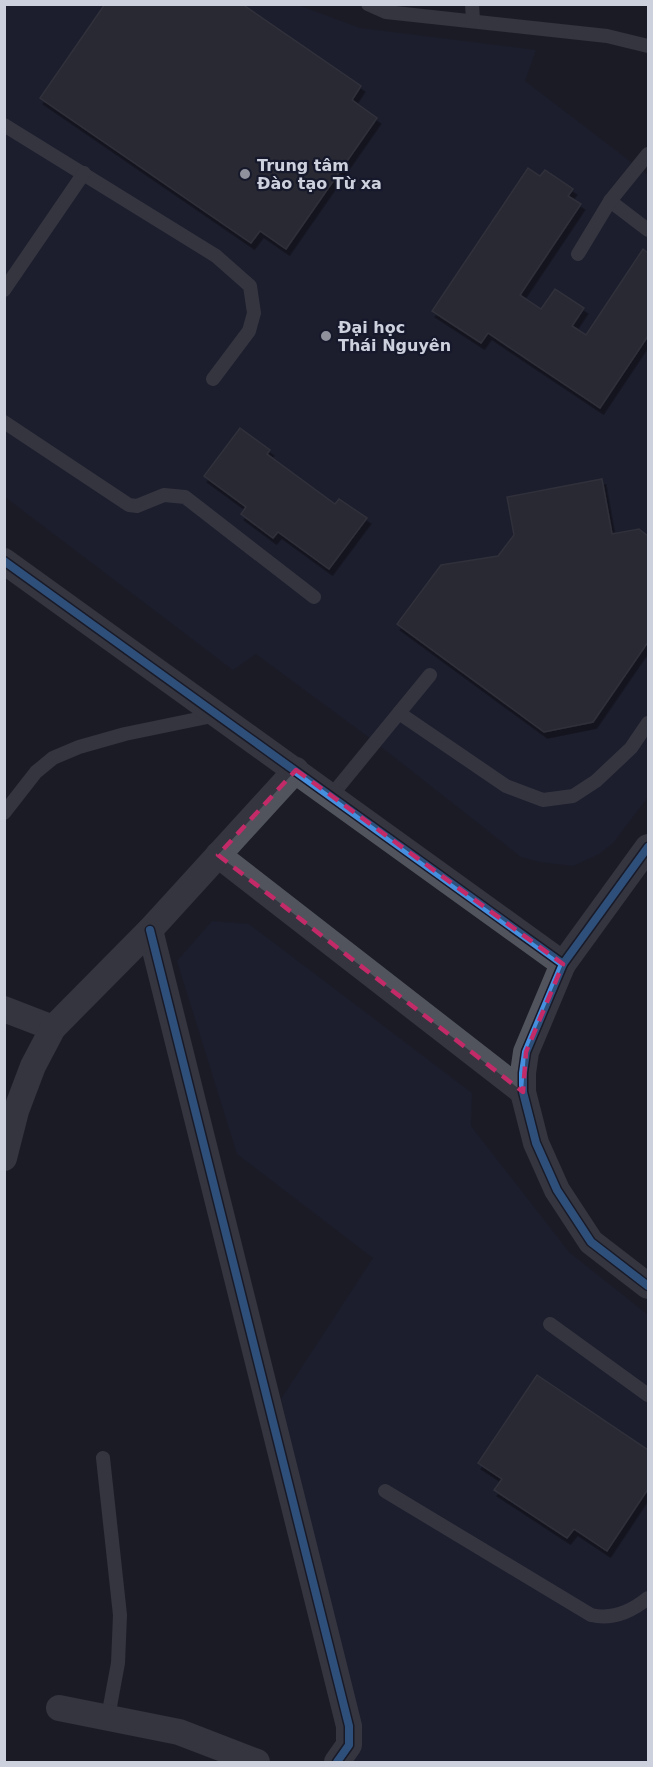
<svg xmlns="http://www.w3.org/2000/svg" width="653" height="1767" font-family="'DejaVu Sans',sans-serif">
<style>
.built{fill:#1d2036}
.building{fill:#383a43;stroke:#494a53;stroke-width:1.5;filter:url(#shadow)}
.lines{fill:none;stroke-linecap:round;stroke-linejoin:round}
.lane{stroke:#52545d;stroke-width:14}
.street{stroke:#52545d;stroke-width:26}
.cycleway-casing{stroke:#16192b;stroke-width:11}
.cycleway{stroke:#468fdf;stroke-width:8}
.marked{fill:none;stroke:#c32a68;stroke-width:4.5;stroke-dasharray:12 8;stroke-linejoin:round}
.poi-dot{fill:#8f919d;stroke:#16192b;stroke-width:2}
.labels{text-anchor:middle;stroke-width:4.5;stroke-linejoin:round;paint-order:stroke}
.poi-label{font-size:16px;font-weight:bold;fill:#cdd0dd;stroke:#16192b;text-anchor:start}
</style>
<defs>
<filter id="shadow"><feDropShadow dx="3.5" dy="6" stdDeviation="0" flood-color="#0009"/></filter>
</defs>
<rect width="100%" height="100%" fill="#1b1c26"/>
<!-- built -->
<g class="built">
<path d="M4,5H298L360,28L536,50L525,81L648,175V797L613,843L599,854L573,866L540,862L521,857L375,742L256,654L233,670L5,497Z"/>
<path d="M212,921L249,924L472,1093L471,1126L569,1252L648,1315V1762H353L358,1752V1737L281,1399L373,1258L237,1154L177,961Z"/>
</g>
<!-- building -->
<g class="building">
<path d="M105,4H242L361,86L352,100L377,118L286,249L260,231L251,243L40,98Z"/>
<path d="M528,168L540,176L545,170L573,189L568,196L581,204L520,295L541,309L555,289L584,308L572,326L586,335L643,249L648,253V336L600,408L488,333L481,343L432,311Z"/>
<path d="M240,428L270,450L267,454L335,504L339,499L367,518L329,569L278,532L273,538L241,514L246,507L204,476Z"/>
<path d="M602,479L612,534L639,529L648,536V642L593,722L544,732L397,624L441,565L498,556L514,535L507,497Z"/>
<path d="M537,1375L648,1450V1489L607,1551L574,1529L567,1538L494,1490L502,1479L478,1463Z"/>
</g>
<g class="lines">
<!-- lane -->
<g class="lane">
<path d="M368,4L386,12L607,36L648,46"/>
<path d="M472,4L473,20"/>
<path d="M4,125L216,256L250,286L254,313L249,331L213,379"/>
<path d="M610,201L648,230"/>
<path d="M578,254L610,201L648,154"/>
<path d="M4,290L84,173"/>
<path d="M4,422L129,505L137,506L164,495L185,497L314,597"/>
<path d="M399,713L506,786L543,800L573,796L596,781L631,748L648,723"/>
<path d="M331,796L430,675"/>
<path d="M4,813L36,772L53,758L79,747L125,734L217,715"/>
<path d="M550,1324L648,1395"/>
<path d="M103,1458L120,1615L118,1663L108,1717"/>
<path d="M385,1491L591,1615C612,1620 632,1611 648,1598"/>
</g>
<!-- street -->
<g class="street">
<path d="M4,561L563,964L648,847"/>
<path d="M218,855L523,1092"/>
<path d="M150,930L349,1726V1745L337,1762"/>
<path d="M563,964L526,1052L523,1073V1092L536,1143L557,1190L591,1242L648,1286"/>
<path d="M4,1009L53,1028"/>
<path d="M4,1158L16,1111L33,1066L53,1028L150,930L296,770"/>
<path d="M59,1708L179,1732L257,1762"/>
</g>
<!-- cycleway casing -->
<g class="cycleway-casing">
<g id="cycleway">
<path d="M4,561L563,964L648,847"/>
<path d="M150,930L349,1726V1745L337,1762"/>
<path d="M563,964L526,1052L523,1073V1092L536,1143L557,1190L591,1242L648,1286"/>
</g>
</g>
<!-- cycleway -->
<use href="#cycleway" class="cycleway"/>
</g>
<!-- marked area -->
<path d="M0 0H653V1767H0ZM296,770L563,964L526,1052L523,1092L218,855Z" fill="#1b1c26" fill-opacity=".55" fill-rule="evenodd"/>
<path class="marked" d="M296,770L563,964L526,1052L523,1092L218,855Z"/>
<!-- markers -->
<g class="poi-dot">
<circle cx="245" cy="174" r="6"/>
<circle cx="326" cy="336" r="6"/>
</g>
<g class="labels">
<!-- poi labels -->
<g class="poi-label">
<text x="257" y="171">Trung tâm<tspan x="257" dy="18">Đào tạo Từ xa</tspan></text>
<text x="338" y="333">Đại học<tspan x="338" dy="18">Thái Nguyên</tspan></text>
</g>
</g>
<!-- border -->
<rect width="653" height="1767" fill="none" stroke="#cdd0dd" stroke-width="12"/>
</svg>
